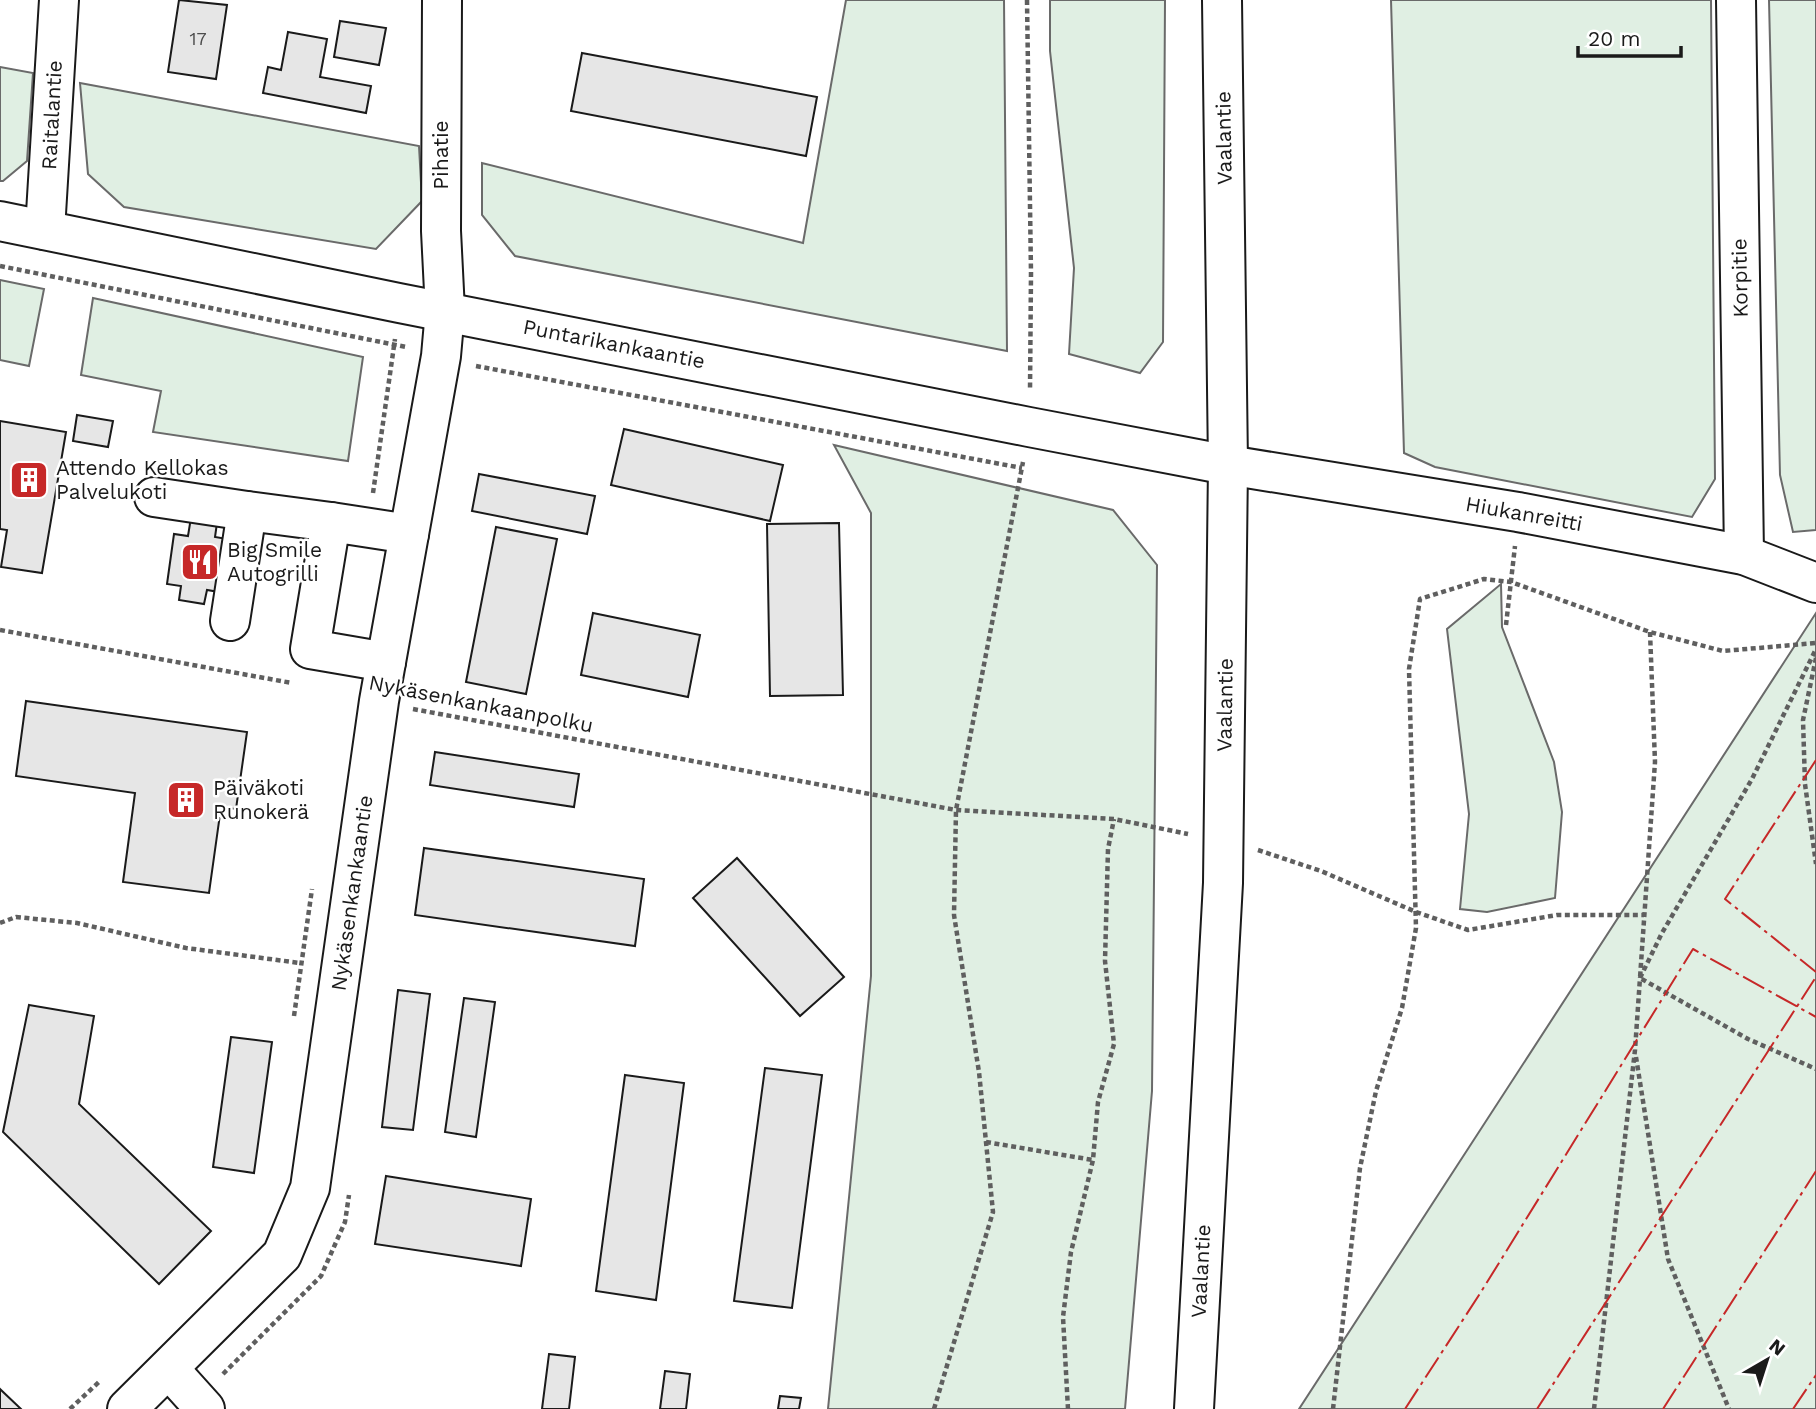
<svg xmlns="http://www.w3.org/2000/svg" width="1816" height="1409" font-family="'Work Sans',sans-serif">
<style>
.green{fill:#e0efe3;stroke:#6a6a6a;stroke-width:2}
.building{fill:#e6e6e6;stroke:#1a1a1a;stroke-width:2}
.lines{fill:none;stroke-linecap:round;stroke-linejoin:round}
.minor-casing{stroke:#1a1a1a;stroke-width:42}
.path{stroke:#5f5f5f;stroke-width:4.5;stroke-dasharray:5 3.5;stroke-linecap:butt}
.minor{stroke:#fff;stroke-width:38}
.power{stroke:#c62828;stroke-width:2;stroke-dasharray:24 5 3.5 5;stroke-linecap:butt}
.labels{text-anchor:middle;stroke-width:5;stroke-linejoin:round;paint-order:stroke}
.number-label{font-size:18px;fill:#4d4d4d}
.street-label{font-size:21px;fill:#1a1a1a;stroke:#fff}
.poi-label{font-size:21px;fill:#1a1a1a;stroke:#fff;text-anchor:start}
</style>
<rect width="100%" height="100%" fill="#fff"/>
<!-- green -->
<g class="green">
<path d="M846,0H1004L1007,351L515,256L482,215V163L803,243Z"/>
<path d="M1050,0H1165L1163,342L1140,373L1069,354L1074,268L1050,51Z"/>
<path d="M1391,0H1711L1715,479L1692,517L1435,467L1404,453Z"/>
<path d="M1769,0H1816V530L1793,532L1780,475Z"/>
<path d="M0,67L33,73L27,161L3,181H0Z"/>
<path d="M80,83L419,146L422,201L376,249L124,207L88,174Z"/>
<path d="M0,280L44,289L29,366L0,360Z"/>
<path d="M93,298L363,357L348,461L153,432L161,391L81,375Z"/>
<path d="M834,445L1113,510L1157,565L1152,1091L1125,1409H828L871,976V513Z"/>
<path d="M1501,584L1502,627L1554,762L1562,812L1555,898L1487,912L1460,909L1469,814L1447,629Z"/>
<path d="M1816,613V1409H1299Z"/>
</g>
<!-- building -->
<g class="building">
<path d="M179,0L227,5L216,79L168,72Z"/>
<path d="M340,21L386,28L379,65L334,57Z"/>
<path d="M288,32L327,39L320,77L371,86L366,113L263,93L268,67L281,70Z"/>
<path d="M582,53L817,97L806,156L571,111Z"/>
<path d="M77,415L113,421L108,447L73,441Z"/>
<path d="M0,421L66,432L42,573L1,567L7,530L0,529Z"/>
<path d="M624,429L783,465L770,521L611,485Z"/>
<path d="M479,474L595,496L587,534L472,511Z"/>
<path d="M193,505L219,509L215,537L233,540L225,593L207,590L204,604L179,600L181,586L167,584L174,534L188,536Z"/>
<path d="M839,523L843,695L770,696L767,524Z"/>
<path d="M496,527L557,539L526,694L466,682Z"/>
<path d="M593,613L700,635L688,697L581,675Z"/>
<path d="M26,701L247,732L236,809L221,807L209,893L123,882L135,793L16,776Z"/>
<path d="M435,752L579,774L574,807L430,785Z"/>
<path d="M424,848L644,879L635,946L415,915Z"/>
<path d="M737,858L844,977L800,1016L693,898Z"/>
<path d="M398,990L430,994L413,1130L382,1127Z"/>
<path d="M464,998L495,1002L476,1137L445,1132Z"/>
<path d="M29,1005L94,1016L79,1104L211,1231L159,1284L3,1132Z"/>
<path d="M231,1037L272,1042L254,1173L213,1167Z"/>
<path d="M765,1068L822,1075L792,1308L734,1301Z"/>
<path d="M625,1075L684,1083L656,1300L596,1291Z"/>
<path d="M386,1176L531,1199L521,1266L375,1244Z"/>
<path d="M549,1354L575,1357L569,1409H542Z"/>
<path d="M665,1371L690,1374L686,1409H660Z"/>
<path d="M0,1389L21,1409H0Z"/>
<path d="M780,1396L801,1398L799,1409H778Z"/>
</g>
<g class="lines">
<!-- minor casing -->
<g class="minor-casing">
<g id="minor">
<path d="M1736,0L1744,555"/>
<path d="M0,221L399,303L1029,427L1228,465L1518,512L1744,555L1816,583"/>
<path d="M45,230L59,0"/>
<path d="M154,497L247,511"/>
<path d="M230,621L247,511L331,522"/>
<path d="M386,662L310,649L331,522L409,534"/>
<path d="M169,1369L205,1409"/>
<path d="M127,1409L282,1255L310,1188L379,701L441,356L445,311L441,231L442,0"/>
<path d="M1194,1409L1223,883L1228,465L1222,0"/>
</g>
</g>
<!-- path -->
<g class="path">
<path d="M1027,0L1031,273L1030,391"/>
<path d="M0,266L406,347"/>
<path d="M476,366L1022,468"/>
<path d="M373,493L395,339"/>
<path d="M1506,625L1515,546"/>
<path d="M0,630L292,683"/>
<path d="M1650,632L1655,762L1640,978L1748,1039L1816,1069"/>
<path d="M1816,658L1803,720L1805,784L1816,864"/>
<path d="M413,709L956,810L1114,819L1188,834"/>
<path d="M1258,850L1321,871L1416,912L1468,930L1557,915H1644"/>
<path d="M0,923L16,917L77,923L186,948L300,963"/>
<path d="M294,1016L312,889"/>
<path d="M1636,1057L1668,1259L1729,1409"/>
<path d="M986,1142L1093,1160"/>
<path d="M223,1374L321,1276L345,1222L349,1195"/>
<path d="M70,1409L100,1381"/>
<path d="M934,1409L993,1212L979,1072L954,915L956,810L1023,462"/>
<path d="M1068,1409L1063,1317L1071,1252L1093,1160L1098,1102L1114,1044L1105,961L1108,849L1114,819"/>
<path d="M1333,1409L1360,1168L1376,1091L1402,1008L1416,928L1409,669L1420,599L1484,579L1511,582L1650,632L1723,651L1816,643"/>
<path d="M1594,1409L1635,1050L1640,978L1662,933L1752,779L1816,649"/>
</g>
<!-- minor -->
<use href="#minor" class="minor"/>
<!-- power -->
<g class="power">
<path d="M1816,760L1725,899L1816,972"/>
<path d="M1405,1409L1481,1292L1693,949L1816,1017"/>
<path d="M1537,1409L1816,977"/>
<path d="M1663,1409L1816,1171"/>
<path d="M1793,1409L1816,1375"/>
</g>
</g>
<!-- icons -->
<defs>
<g id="building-square" transform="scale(2.0125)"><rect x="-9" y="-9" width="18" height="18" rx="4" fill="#c62828" stroke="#fff"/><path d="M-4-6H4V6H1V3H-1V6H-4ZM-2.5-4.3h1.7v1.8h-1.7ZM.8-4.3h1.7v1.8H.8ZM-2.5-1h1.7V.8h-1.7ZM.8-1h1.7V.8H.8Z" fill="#fff"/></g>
<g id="restaurant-square" transform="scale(2.0125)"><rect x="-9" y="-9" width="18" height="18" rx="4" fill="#c62828" stroke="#fff"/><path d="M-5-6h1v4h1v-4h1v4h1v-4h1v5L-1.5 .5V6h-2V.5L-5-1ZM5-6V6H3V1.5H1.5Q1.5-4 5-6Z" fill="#fff"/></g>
</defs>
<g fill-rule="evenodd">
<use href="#building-square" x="29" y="480"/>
<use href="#restaurant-square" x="200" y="562"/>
<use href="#building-square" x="186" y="800"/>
</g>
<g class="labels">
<!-- number labels -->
<g class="number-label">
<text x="198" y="45">17</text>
</g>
<!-- street labels -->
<g class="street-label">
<text transform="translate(52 115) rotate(-87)" y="7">Raitalantie</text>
<text transform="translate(1224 138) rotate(-91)" y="7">Vaalantie</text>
<text transform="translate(441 155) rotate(-90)" y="7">Pihatie</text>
<text transform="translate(1740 278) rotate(-91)" y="7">Korpitie</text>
<text transform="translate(614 344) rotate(11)" y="7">Puntarikankaantie</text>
<text transform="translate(1524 514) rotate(10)" y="7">Hiukanreitti</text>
<text transform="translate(481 704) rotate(11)" y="7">Nykäsenkankaanpolku</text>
<text transform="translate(1225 705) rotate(-89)" y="7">Vaalantie</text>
<text transform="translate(352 893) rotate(-82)" y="7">Nykäsenkankaantie</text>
<text transform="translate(1201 1271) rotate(-87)" y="7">Vaalantie</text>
</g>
<!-- poi labels -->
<g class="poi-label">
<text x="56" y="475">Attendo Kellokas<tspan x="56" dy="24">Palvelukoti</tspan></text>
<text x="227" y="557">Big Smile<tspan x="227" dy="24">Autogrilli</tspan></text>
<text x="213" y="795">Päiväkoti<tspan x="213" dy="24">Runokerä</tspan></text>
</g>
</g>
<!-- north arrow -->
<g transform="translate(1767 1360) rotate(39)" stroke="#ffffff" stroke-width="5" paint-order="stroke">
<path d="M0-5L12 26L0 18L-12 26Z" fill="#1a1a1a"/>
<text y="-10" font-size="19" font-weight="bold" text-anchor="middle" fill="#1a1a1a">N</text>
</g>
<!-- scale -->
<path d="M1578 46v10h103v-10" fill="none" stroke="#1a1a1a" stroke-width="3.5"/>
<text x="1588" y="46" font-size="21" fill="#1a1a1a" stroke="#ffffff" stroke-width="5" paint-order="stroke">20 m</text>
</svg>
